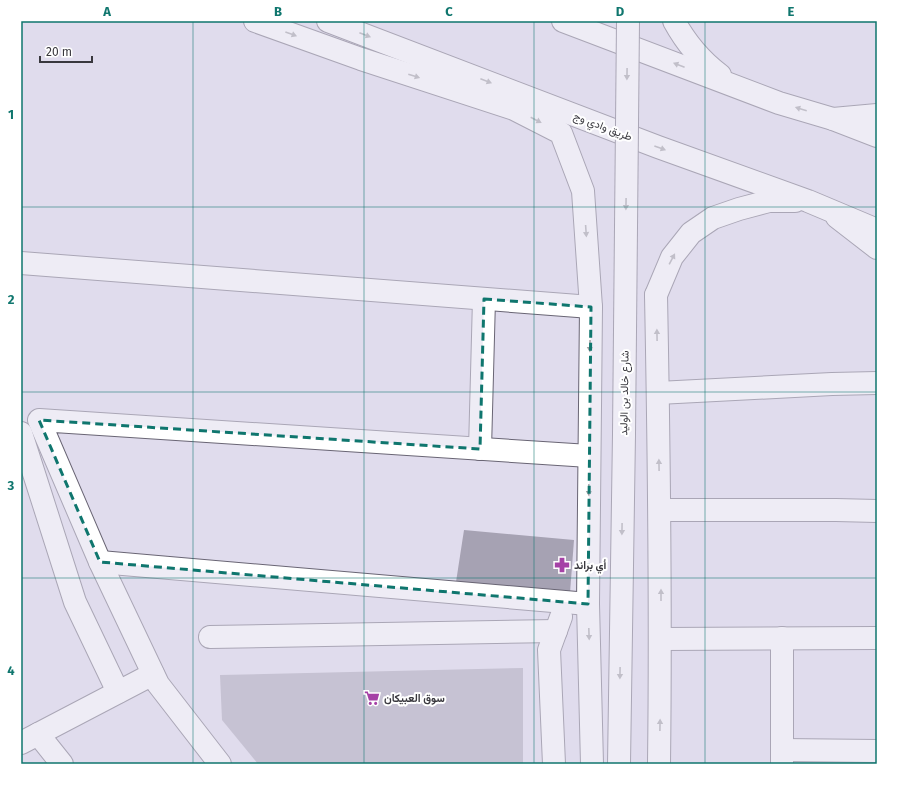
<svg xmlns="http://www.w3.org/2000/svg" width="898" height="785" font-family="'Fira Sans',Vazirmatn,sans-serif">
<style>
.building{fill:#a6a2b3}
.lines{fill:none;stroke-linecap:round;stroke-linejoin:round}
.minor-casing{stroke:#696574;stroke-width:24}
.major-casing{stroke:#696574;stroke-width:24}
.minor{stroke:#fff;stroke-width:22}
.major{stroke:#fff;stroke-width:22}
.major-bridge-casing{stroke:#696574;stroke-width:24;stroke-linecap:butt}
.major-bridge{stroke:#fff;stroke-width:22}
.oneway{fill:#9c9c9e}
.marked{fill:none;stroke:#0f766e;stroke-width:3;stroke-dasharray:8 5;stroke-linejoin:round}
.grid{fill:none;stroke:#0f766e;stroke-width:1;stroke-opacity:0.55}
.labels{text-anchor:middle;stroke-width:4;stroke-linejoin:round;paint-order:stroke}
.street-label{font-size:11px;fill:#39383e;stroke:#fff}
.poi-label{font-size:11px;font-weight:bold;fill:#39383e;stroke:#fff;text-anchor:start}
.neatline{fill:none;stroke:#0f766e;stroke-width:1.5}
.grid-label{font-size:13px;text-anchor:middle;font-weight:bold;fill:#0f766e}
</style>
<rect width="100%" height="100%" fill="#e0dced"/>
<!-- building -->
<g class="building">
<path d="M464,530L574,540L570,593L456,582Z"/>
<path d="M523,668V764H258L222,720L220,675Z"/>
</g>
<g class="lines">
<!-- minor casing -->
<g class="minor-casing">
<g id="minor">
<path d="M255,21L361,59L514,109L561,133L583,191L591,307L588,604L592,764"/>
<path d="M833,119L877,115"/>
<path d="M837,217L877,248"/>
<path d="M21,263L591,307"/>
<path d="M656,295C659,451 661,607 659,764"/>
<path d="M658,393L832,384L877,383"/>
<path d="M21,433L75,602L118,692"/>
<path d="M480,449L484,299"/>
<path d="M660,510H836L877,511"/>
<path d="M100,562L588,604"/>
<path d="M210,637L556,631"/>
<path d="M661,639L877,638"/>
<path d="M38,734L62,764"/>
<path d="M21,743L153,674"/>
<path d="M782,750L877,751"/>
<path d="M220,764L158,684L100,562L39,420L589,456"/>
<path d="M554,764L549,650L561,617"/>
<path d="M619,764L624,434"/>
<path d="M782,764V638"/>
</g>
</g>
<!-- major casing -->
<g class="major-casing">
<g id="major">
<path d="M328,21L658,147L808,201L877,230"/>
<path d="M563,21L779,103L833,119L877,136"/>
<path d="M674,21C686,43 700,60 720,75"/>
<path d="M656,295L672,257L691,233L713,218L739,209L769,201H795"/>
</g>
</g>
<!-- minor -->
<use href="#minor" class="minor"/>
<!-- major -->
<use href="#major" class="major"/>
<!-- major-bridge casing -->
<g class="major-bridge-casing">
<path id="major-bridge" d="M624,434L628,21"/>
</g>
<!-- major-bridge -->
<use href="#major-bridge" class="major-bridge"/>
</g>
<!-- one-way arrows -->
<defs><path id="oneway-solid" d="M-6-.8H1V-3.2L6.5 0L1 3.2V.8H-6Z"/></defs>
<g class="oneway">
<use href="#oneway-solid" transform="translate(291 34) rotate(20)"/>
<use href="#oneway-solid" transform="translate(365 35) rotate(21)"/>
<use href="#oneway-solid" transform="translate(679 65) rotate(-159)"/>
<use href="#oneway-solid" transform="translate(627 74) rotate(91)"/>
<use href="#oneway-solid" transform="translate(414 76) rotate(18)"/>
<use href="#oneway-solid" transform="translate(486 81) rotate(21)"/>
<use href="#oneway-solid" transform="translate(801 109) rotate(-163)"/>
<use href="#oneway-solid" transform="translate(536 120) rotate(27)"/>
<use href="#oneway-solid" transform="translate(660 148) rotate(20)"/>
<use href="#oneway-solid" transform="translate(626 204) rotate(91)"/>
<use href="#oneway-solid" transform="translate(586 231) rotate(86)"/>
<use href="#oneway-solid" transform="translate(672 259) rotate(-62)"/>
<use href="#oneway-solid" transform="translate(657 335) rotate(-91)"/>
<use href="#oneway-solid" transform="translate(590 346) rotate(91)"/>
<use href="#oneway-solid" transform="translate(659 465) rotate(-91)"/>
<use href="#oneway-solid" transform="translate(589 490) rotate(90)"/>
<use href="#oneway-solid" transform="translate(622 529) rotate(91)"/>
<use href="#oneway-solid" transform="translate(661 595) rotate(-90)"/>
<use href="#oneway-solid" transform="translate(589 634) rotate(88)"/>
<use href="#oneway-solid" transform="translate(620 673) rotate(91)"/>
<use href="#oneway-solid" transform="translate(660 725) rotate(-89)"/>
</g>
<!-- marked area -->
<path d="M0 0H898V785H0ZM484,299L591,307L588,604L100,562L39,420L480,449Z" fill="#e0dced" fill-opacity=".55" fill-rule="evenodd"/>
<path class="marked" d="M484,299L591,307L588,604L100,562L39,420L480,449Z"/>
<!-- grid -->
<path class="grid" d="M193,21V764M364,21V764M534,21V764M705,21V764M21,207H877M21,392H877M21,578H877"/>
<!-- icons -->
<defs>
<g id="pharmacy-bare" transform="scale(1.2)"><path d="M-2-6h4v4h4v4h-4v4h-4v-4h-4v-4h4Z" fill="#a541a6" stroke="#fff" stroke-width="2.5" paint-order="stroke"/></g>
<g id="supermarket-bare" transform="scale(1.2)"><path d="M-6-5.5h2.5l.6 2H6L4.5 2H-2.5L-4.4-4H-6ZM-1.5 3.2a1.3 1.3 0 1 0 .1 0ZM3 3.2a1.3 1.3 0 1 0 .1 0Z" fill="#a541a6" stroke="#fff" stroke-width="2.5" paint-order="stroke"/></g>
</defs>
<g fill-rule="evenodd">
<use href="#pharmacy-bare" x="562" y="565"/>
<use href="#supermarket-bare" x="372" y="698"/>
</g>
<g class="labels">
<!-- street labels -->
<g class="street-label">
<text transform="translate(603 126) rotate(21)" y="4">طريق وادي وج</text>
<text transform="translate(624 393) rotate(-89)" y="4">شارع خالد بن الوليد</text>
</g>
<!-- poi labels -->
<g class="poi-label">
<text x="574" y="569">أي براند</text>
<text x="384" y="702">سوق العبيكان</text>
</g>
</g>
<!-- border -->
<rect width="898" height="785" fill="none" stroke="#ffffff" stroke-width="44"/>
<!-- scale -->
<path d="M40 56v6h52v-6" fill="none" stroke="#39383e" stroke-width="2"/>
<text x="46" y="56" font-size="12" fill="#39383e" stroke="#ffffff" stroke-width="3" paint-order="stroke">20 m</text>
<rect x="22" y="22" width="854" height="741" class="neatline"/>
<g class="grid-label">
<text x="107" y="16">A</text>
<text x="278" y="16">B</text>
<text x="449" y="16">C</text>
<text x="620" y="16">D</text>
<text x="791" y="16">E</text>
<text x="11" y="119">1</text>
<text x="11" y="304">2</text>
<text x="11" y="490">3</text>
<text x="11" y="675">4</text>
</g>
</svg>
